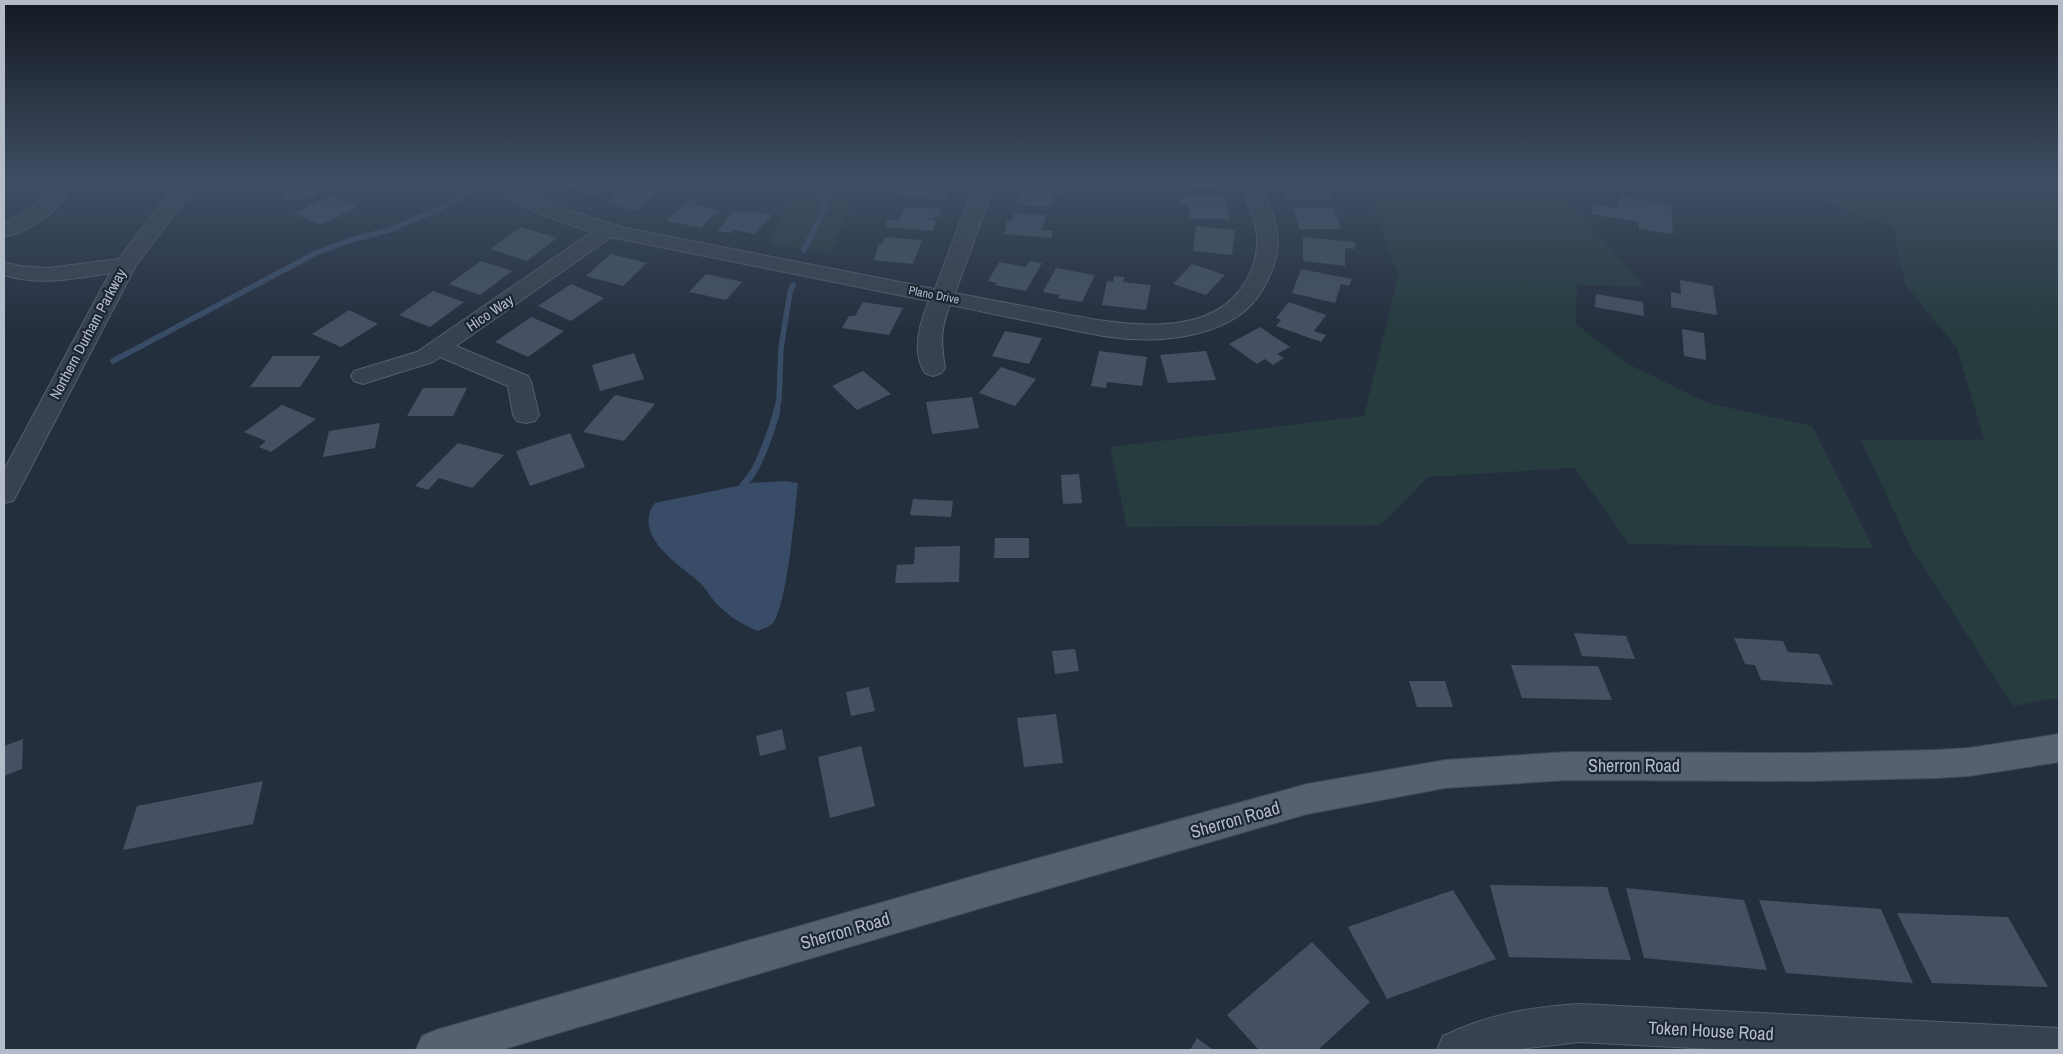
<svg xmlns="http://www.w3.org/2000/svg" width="2063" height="1054" font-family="'Archivo Narrow',sans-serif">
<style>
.green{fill:#263c3f}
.water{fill:#394c67}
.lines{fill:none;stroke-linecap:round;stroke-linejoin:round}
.stream-far1{stroke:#394c67;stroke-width:5.5}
.stream{stroke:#394c67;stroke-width:7}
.building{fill:#455162}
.minor-casing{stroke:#565f6c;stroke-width:2}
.major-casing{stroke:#414a57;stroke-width:2}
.minor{fill:#38414e;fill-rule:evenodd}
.major{fill:#56606e;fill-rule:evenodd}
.labels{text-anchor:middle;stroke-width:4.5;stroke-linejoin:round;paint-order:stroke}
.far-street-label{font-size:12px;fill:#b4bcc9;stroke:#1d2633}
.street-label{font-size:15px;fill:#b4bcc9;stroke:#1d2633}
.near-street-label{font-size:18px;fill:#b4bcc9;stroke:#1d2633}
</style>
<rect width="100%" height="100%" fill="#242f3e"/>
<!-- green -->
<g class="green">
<path d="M698,183H860L831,253L770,244L789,195L694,187Z"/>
<path d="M1365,183H1553L1645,287L1577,285L1576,324L1630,365L1708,403L1812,426L1873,548L1629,544L1575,468L1428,477L1381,525L1127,527L1110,447L1364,416L1398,276Z"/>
<path d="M1776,183H2059V698L2013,706L1910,546L1861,440H1984L1957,348L1905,284L1893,227Z"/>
</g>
<!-- water -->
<path class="water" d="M785,481L798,483C795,508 787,609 772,624C769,627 762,629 758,631C743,625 730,617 719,606C711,599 707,589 699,582C684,569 664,556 654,539C647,528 646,513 655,503L752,483Z"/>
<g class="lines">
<!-- stream-far1 -->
<g class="stream-far1">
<path d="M804,250L825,207L824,183"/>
<path d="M113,361L316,253L348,241L392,229L439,209L479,188"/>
<path d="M776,411L779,400L781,348L790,292L793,285"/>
</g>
<!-- stream -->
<path class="stream" d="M738,494C742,486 747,481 752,474C761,460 773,427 777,410"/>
</g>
<!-- building -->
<g class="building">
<path d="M288,183H320L316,197L282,201Z"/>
<path d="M567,183H612L591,196L564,185Z"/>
<path d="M916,183H951L945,200L899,196L902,190L913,191Z"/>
<path d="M1184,183H1218L1220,188L1185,189Z"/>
<path d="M1285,183H1319L1321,189L1328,188L1333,199L1287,200L1281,184Z"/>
<path d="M1588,183H1609V193L1588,189Z"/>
<path d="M630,184L660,191L636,211L605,203Z"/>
<path d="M1018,184L1061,187L1059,195H1054L1052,207L1016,204L1019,195L1015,194Z"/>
<path d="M332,194L357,207L320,225L295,213Z"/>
<path d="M1225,196L1230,219H1191L1188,204H1180L1178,197Z"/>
<path d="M1619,196L1671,204L1673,234L1639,229V222L1592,214V204L1619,209Z"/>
<path d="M690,198L699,199L694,205L718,210L701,228L667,221Z"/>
<path d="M905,207L941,209L938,217H933L932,220L936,221L933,231L885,227L887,220L899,221Z"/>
<path d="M1294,208H1334L1341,229H1299Z"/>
<path d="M735,210L748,213L750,211L772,215L755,234L734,230L731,233L717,231Z"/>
<path d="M1014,213L1046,215L1042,230L1053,231L1051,238L1004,234L1007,221H1012Z"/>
<path d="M1196,226L1235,230L1232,255L1193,251Z"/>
<path d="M521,227L557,238L527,261L490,249Z"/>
<path d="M885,237L922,240L913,264L874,260L879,243L882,244Z"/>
<path d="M1303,237L1355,242V249L1345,248V266L1303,261Z"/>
<path d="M611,254L647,263L623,286L586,276Z"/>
<path d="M481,261L512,271L480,295L449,284Z"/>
<path d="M1030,261L1042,263L1026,291L995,285L997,283L988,281L999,262L1026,267Z"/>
<path d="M1192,264L1225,275L1206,295L1173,284Z"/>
<path d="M1056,268L1095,275L1082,302L1058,298L1060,295L1043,292Z"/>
<path d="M1301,269L1352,279L1349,286L1341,284L1335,303L1292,293Z"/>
<path d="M706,274L742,282L726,300L689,292Z"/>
<path d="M1114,276L1124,277L1123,282L1151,285L1146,310L1102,305L1107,281L1113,282Z"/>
<path d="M1680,280L1713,286L1717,315L1671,307V292L1681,294Z"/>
<path d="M571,284L604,298L571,321L538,306Z"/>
<path d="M433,291L464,302L430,327L399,315Z"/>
<path d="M1596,294L1643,302L1644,316L1595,307Z"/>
<path d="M863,302L903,308L889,335L842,328L849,316H855Z"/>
<path d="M1289,302L1326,315L1314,331L1326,335L1321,342L1276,326L1281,320L1276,318Z"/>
<path d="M349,310L378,324L341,347L312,334Z"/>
<path d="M531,317L564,331L528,357L495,342Z"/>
<path d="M1260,327L1290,347L1277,354L1284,358L1273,365L1265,359L1257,364L1229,344Z"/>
<path d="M1682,329L1704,333L1706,360L1684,356Z"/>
<path d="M1005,331L1042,338L1029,364L992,356Z"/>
<path d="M1099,351L1147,357L1142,386L1107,382L1106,388L1091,386Z"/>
<path d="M1206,351L1216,380L1168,383L1160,355Z"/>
<path d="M634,353L644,379L600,391L592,365Z"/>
<path d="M273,356H321L300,387H250Z"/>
<path d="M1001,367L1036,379L1015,406L979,393Z"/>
<path d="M863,371L891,394L857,410L832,386Z"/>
<path d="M423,388H467L453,416H407Z"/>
<path d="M615,395L655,404L624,441L583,432Z"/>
<path d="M972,397L979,428L932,434L926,402Z"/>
<path d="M282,405L316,419L271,452L259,447L266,441L244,432Z"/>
<path d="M380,423L375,448L323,457L329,431Z"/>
<path d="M570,433L585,467L530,486L516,451Z"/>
<path d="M458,443L504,455L472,488L439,478L428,490L415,486Z"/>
<path d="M1079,474L1082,503L1063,504L1061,475Z"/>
<path d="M913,499L953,501L951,517L910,515Z"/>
<path d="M995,538H1029V558H994Z"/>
<path d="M960,546L959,582L895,583L897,565L914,564L915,547Z"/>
<path d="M1574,633L1626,636L1635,659L1582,656Z"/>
<path d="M1734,638L1783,641L1788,652L1819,654L1833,685L1761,680L1755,665L1745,664Z"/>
<path d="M1075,649L1079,671L1055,674L1052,651Z"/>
<path d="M1511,665L1598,666L1612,700L1522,698Z"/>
<path d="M1409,681H1445L1453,707H1417Z"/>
<path d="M869,687L875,711L851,716L846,692Z"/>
<path d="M1056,714L1063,763L1024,767L1017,718Z"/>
<path d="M782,729L786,749L760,756L756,736Z"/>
<path d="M23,739L22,769L4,776V746Z"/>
<path d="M861,746L875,806L830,818L818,757Z"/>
<path d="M263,781L253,824L123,850L137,806Z"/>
<path d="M1490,885L1607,887L1631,960L1509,957Z"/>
<path d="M1626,888L1744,900L1767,970L1644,958Z"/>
<path d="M1453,890L1496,959L1387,999L1348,927Z"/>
<path d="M1759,900L1881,909L1913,983L1786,973Z"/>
<path d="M1897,913L2008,917L2048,987L1932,983Z"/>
<path d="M1312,942L1370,1002L1318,1050H1259L1227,1015Z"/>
<path d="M1197,1038L1213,1050H1190Z"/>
</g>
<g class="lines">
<!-- minor casing -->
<g class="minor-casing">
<g id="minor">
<path d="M51,183H71C62,211 31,231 4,237V223C23,214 44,204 51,183Z"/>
<path d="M177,183H198L136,265L17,494L13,501L4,503V470L110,273C75,279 39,286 4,275V262L20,266L48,268L119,259Z"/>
<path d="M494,183H517L538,196L568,210L625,228L935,289L975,183H995L955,293C986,299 1017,305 1049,311C1108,322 1209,346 1246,281C1267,244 1255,218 1239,183H1259C1278,223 1287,246 1264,287C1237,338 1162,344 1110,337C1088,334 1065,328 1043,324C1012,318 981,311 950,305C940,330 941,342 945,368L941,373L933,376L925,373C911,352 920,322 929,301L611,237L456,346L528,376L531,382L539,415L535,421L526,423L517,421L513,415L508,386L440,357L433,362L372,381L363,384L354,381L351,376L354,371L417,352L592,232C566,224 510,206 494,183Z"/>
<path d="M1580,1004L2059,1028V1050H1731L1580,1042L1511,1050H1437L1443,1036C1489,1014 1530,1007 1580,1004Z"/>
</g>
</g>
<!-- major casing -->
<g class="major-casing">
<path id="major" d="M2059,734V762L1969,776L1936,778L1809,781L1568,780L1445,788L1307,814L988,906L501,1050H416L422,1036L436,1030L988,872L1307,784L1445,760L1568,752L1809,753L1936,750L1969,748Z"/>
</g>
<!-- minor -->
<use href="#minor" class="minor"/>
<!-- major -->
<use href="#major" class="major"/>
</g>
<!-- sky -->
<linearGradient id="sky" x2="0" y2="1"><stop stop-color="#141a22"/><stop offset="0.55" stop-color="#3f4d63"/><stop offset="1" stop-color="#3f4d63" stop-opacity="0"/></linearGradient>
<rect width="2063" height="331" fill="url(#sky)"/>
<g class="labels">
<!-- far-street labels -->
<g class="far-street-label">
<text transform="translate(934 295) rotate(11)" y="4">Plano Drive</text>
</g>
<!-- street labels -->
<g class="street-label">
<text transform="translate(490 313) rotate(-34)" y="5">Hico Way</text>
<text transform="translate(88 334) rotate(-62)" y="5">Northern Durham Parkway</text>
</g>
<!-- near-street labels -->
<g class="near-street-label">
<text x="1634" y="772">Sherron Road</text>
<text transform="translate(1235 820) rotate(-16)" y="6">Sherron Road</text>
<text transform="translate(845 931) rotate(-16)" y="6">Sherron Road</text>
<text transform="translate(1711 1031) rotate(3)" y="6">Token House Road</text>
</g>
</g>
<!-- border -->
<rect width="2063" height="1054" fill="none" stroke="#b4bcc9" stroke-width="10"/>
</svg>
